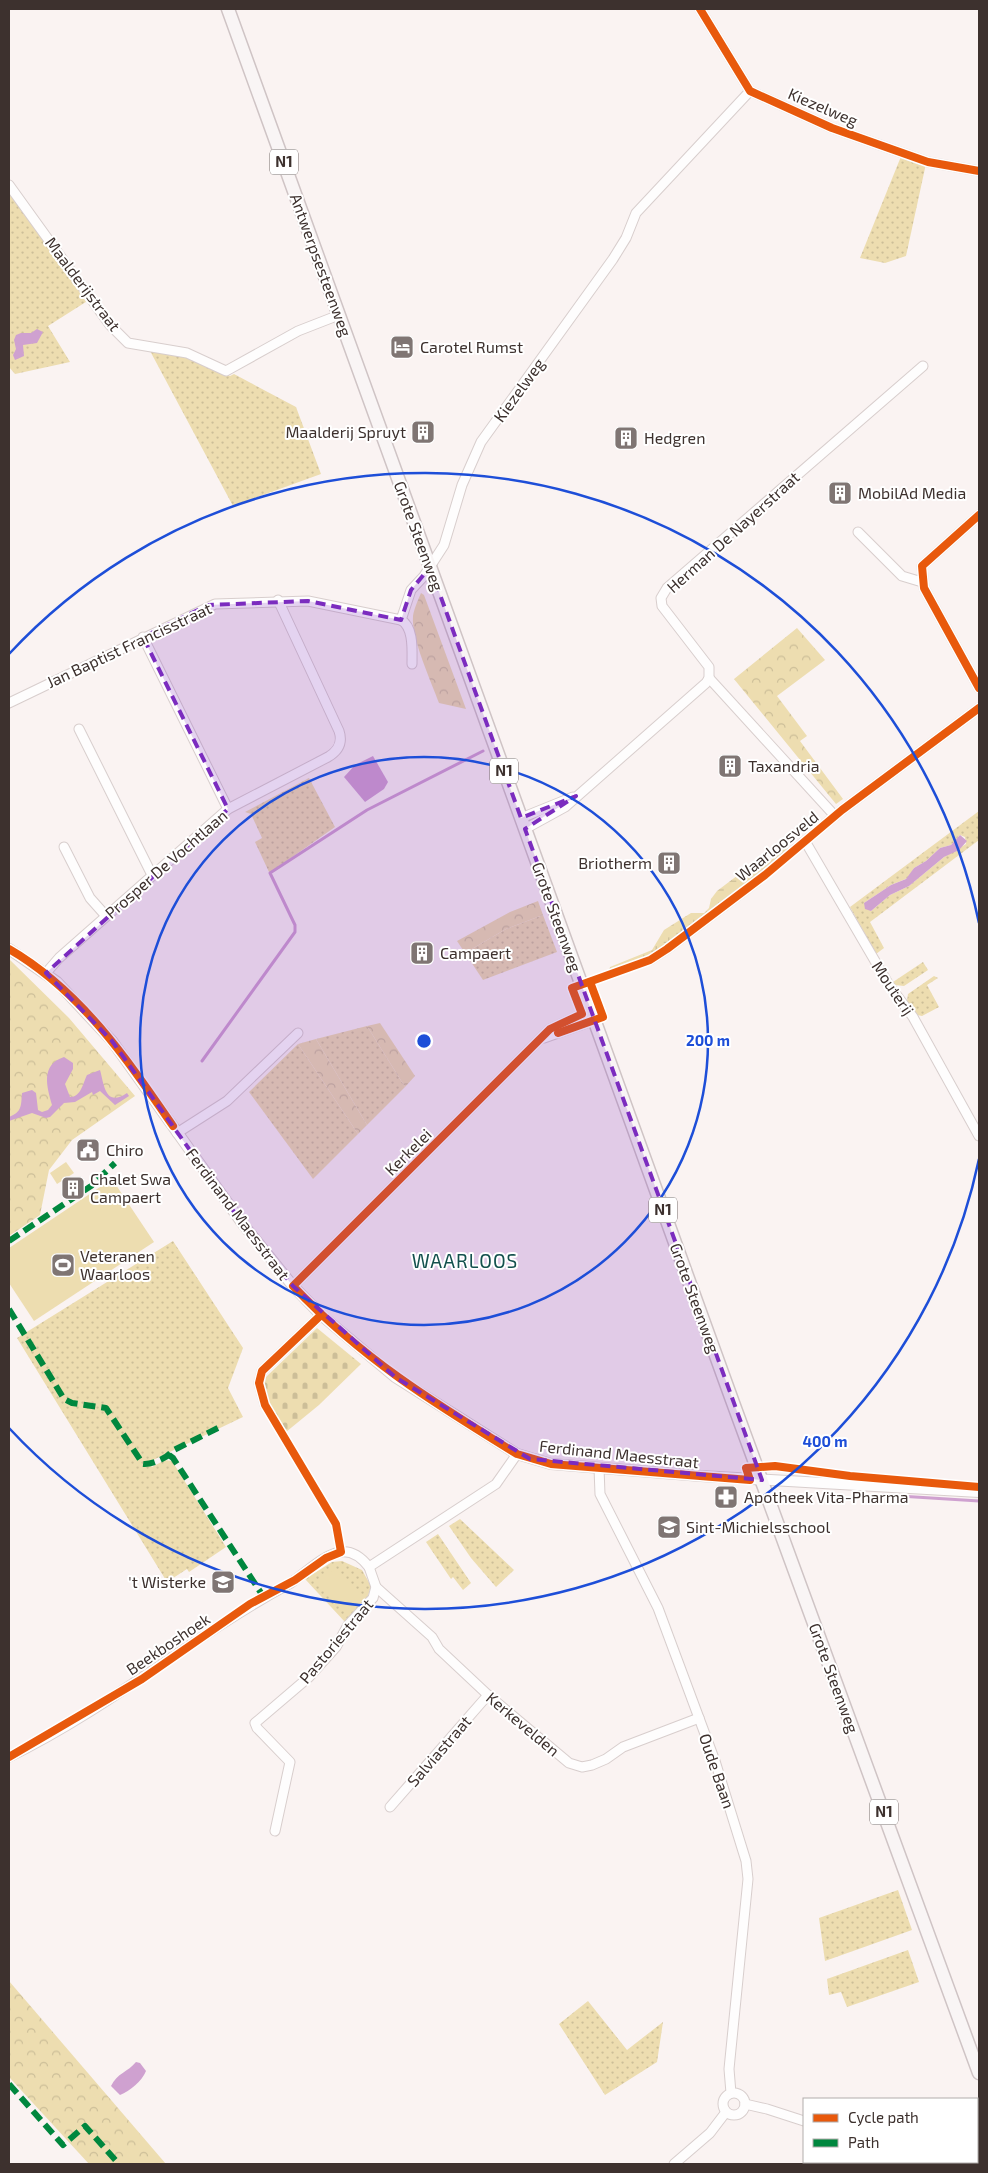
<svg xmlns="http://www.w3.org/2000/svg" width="988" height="2173" font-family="'Exo 2',sans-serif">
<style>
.green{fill:url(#green-dots);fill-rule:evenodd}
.forest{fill:url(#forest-crowns)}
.wetland{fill:url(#wetland-marsh)}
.cemetery{fill:url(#cemetery-stones)}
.pitch{fill:#edddb0}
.water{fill:#cfa1d0}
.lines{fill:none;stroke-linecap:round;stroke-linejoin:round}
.stream{stroke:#cfa1d0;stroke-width:3}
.minor-casing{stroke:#d8cecd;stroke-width:11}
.tertiary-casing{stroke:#d8cecd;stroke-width:12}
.primary-casing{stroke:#cfc4c5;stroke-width:15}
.minor{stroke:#fefdfd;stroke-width:9}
.tertiary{stroke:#fefdfd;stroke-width:10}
.primary{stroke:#f9f5f5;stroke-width:12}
.quiet{stroke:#00873e;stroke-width:6;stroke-dasharray:12 6;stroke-linecap:butt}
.cycleway-casing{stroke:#fff;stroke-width:11}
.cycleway{stroke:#e8590c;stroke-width:8}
.marked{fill:#7b2cbf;fill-opacity:0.2;stroke:#7b2cbf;stroke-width:4;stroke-dasharray:10 6;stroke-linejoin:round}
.ring{fill:none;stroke:#1d4ed8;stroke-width:2.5}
.labels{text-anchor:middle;stroke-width:4;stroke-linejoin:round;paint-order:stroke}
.shield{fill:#fff;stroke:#776f6d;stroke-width:1}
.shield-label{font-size:15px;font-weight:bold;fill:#3d312e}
.street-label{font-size:16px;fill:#3d312e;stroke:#fff}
.poi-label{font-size:16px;fill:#3d312e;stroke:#fff;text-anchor:start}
.quarter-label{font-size:19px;letter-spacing:1px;fill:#14514e;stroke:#fff}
.centre{fill:#1d4ed8;stroke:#fff;stroke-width:2.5}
.ring-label{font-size:15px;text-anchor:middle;font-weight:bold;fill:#1d4ed8;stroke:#fff;stroke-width:4;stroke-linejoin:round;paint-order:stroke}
</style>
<defs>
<pattern id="green-dots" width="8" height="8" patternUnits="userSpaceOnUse" patternTransform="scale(1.25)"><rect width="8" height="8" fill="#edddb0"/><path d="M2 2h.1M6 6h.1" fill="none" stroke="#ccbe98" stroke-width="1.8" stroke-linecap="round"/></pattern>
<pattern id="forest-crowns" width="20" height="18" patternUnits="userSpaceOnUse" patternTransform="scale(1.25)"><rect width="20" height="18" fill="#edddb0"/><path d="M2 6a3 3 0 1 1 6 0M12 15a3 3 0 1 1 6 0" fill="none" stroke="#ccbe98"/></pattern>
<pattern id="wetland-marsh" width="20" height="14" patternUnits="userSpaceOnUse" patternTransform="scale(1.25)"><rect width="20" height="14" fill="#edddb0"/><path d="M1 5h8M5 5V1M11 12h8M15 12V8" fill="none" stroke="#ccbe98"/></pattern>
<pattern id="cemetery-stones" width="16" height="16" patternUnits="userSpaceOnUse" patternTransform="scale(1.25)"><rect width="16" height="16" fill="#edddb0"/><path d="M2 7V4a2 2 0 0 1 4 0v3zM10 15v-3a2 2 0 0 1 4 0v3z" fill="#ccbe98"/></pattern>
</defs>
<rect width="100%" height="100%" fill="#faf3f2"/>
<!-- green -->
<g class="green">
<path d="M902,154L927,159L906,256L885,263L860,258Z"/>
<path d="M9,191L89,300L48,326L70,362L15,374L9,367Z"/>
<path d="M149,349L184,356L230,376L234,374L296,407L321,474L233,506Z"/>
<path d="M309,778L335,827L271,872H269L255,842L262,838L251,814L245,812Z"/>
<path d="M979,811V840L870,922L884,948L876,954L850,907ZM960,835L965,837L966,844L944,857L909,886L890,895L871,911L864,903L891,885L908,878L914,868L926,861L940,848L951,845Z"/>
<path d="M543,915L557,952L483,980L465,953L506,929Z"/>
<path d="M923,962L928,970L904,986L895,985L893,982Z"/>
<path d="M934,976L938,978L927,985L939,1007L922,1016L917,1015L907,1001L908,994Z"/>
<path d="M367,1026L405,1087L367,1125L316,1039Z"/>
<path d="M298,1044L358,1134L313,1179L249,1092Z"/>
<path d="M173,1241L243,1348L228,1388L243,1417L149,1462L152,1467L165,1460L172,1461L226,1547L189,1572L187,1569L167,1582L17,1338Z"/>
<path d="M460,1519L514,1570L496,1587L471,1558L449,1526Z"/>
<path d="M438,1534L471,1583L463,1590L453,1577L451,1579L426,1542Z"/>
<path d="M342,1561L362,1570L371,1586L368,1596L345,1622L305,1579L332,1562Z"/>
<path d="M898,1890L912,1930L825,1961L819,1918Z"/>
<path d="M908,1950L919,1982L847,2007L841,1992L829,1995L827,1979Z"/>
<path d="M588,2001L627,2050L663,2022L657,2062L605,2095L559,2024Z"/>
</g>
<!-- forest -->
<g class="forest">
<path d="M421,593L424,595L466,709L439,703C431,681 411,638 413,616C414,609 418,600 421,593Z"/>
<path d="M797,628L825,660L777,696L807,736L800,741L843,799L836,804L734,679Z"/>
<path d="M538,901L543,915L506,929L465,953L457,941L510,912Z"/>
<path d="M9,959L69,1018L135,1096L72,1140L49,1170L40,1215L9,1236Z"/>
<path d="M380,1023L415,1076L405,1087L367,1026Z"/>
<path d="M316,1039L367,1125L358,1134L298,1044Z"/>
<path d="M9,1981L166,2164H89L9,2077Z"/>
</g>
<!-- wetland -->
<path class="wetland" d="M785,847L788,850C763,872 737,892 710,912C681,934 647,966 609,971L610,967L652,950L664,930L691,913H704L709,908L711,899L717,891L750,866L761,861L766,865Z"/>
<!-- cemetery -->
<path class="cemetery" d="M317,1328L361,1364L319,1405L286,1432C276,1418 261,1394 266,1377Z"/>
<!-- pitch -->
<g class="pitch">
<path d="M66,1162L74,1173L57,1184L50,1173Z"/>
<path d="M112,1179L154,1242L34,1321L9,1283V1248Z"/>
<path d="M335,1568L361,1598L345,1612L319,1582Z"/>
</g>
<!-- water -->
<g class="water">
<path d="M37,329L43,332L37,343L23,345L24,356L15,360L13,355L16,349L14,340L16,335L21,333H31Z"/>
<path d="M373,756L388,782L384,789L365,802L344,777L355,765Z"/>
<path d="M960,835L967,841L959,850L944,857L909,886L890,895L871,911L865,909L864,903L891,885L906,879L914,868L926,861L940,848L951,845Z"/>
<path d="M64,1057L73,1063V1069L65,1084L70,1097C81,1097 83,1083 87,1075L100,1070C104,1084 105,1108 127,1093L129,1096L115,1105L100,1091L93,1095L92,1092L75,1102L64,1103L50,1117L46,1118L32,1113L9,1121V1117C22,1112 21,1106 22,1093L32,1090L36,1093L38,1110L42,1112L48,1110L52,1105C47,1087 40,1065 64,1057Z"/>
<path d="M136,2062L140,2063L146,2071C142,2081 130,2091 120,2095L111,2086C117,2073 128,2072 136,2062Z"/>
</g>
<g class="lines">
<!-- stream -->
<g class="stream">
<path d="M202,1061L295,932V925L270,873L367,810L483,751"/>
<path d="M883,1495L979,1501"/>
</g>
<!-- minor casing -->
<g class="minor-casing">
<g id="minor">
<path d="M700,9L750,91L832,128L928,162L979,171"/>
<path d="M9,185L110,325L128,343L187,353L226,371L298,331L339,315"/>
<path d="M979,515L922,566L924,588L979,688"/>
<path d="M858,532L902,576L922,582"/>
<path d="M401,620C414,627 412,651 412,664"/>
<path d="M143,637L228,809"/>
<path d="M709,678L835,816"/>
<path d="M9,703L215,604L308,601L401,620L411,590L424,576L444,545L462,485L481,442L613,259L626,238L636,213L750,91"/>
<path d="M79,729L152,875"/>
<path d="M521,818L573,797"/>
<path d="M525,829L565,807L706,683L709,678V667L662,606L661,598L667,588L923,366"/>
<path d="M805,841L889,985L913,1017L979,1136"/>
<path d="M64,847L90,898L106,916"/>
<path d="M650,960L667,949L757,881L842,810L979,708"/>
<path d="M46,973L59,958L228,809L328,757C338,751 343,743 339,731L278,600"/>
<path d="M544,1038L595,1020"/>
<path d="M177,1133L227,1101L298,1033"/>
<path d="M293,1286L550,1029L591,1010"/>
<path d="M265,1405L259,1383L262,1371L321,1315"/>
<path d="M599,1468L600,1494L658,1608L715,1761L746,1861L748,1879L729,2069L731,2093"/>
<path d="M376,1587L432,1637L439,1649L488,1695L569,1763L582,1767L592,1765L606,1759L623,1747L699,1718"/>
<path d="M9,1757C108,1709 193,1636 289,1584C305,1574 321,1556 340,1552C353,1550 362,1558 369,1567L496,1484L517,1454"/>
<path d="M390,1807L488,1695"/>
<path d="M275,1831L290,1762L257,1728L255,1723L309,1677L336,1647L348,1625L373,1598L376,1587L369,1567"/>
<circle cx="734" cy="2104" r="11"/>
<path d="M745,2104L767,2109L804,2121"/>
<path d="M922,2162L929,2164"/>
<path d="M674,2164L710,2133L726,2112"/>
<path d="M875,2164L876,2162"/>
</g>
</g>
<!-- tertiary casing -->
<g class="tertiary-casing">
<path id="tertiary" d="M9,949L57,982L112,1041L242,1223L293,1286L321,1315L395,1377L517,1454L551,1464L701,1476L979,1492"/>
</g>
<!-- primary casing -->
<g class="primary-casing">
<path id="primary" d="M228,9L732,1400L979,2073"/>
</g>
<!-- minor -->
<use href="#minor" class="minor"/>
<!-- tertiary -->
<use href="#tertiary" class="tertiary"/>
<!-- primary -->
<use href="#primary" class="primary"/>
<!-- quiet -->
<g class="quiet">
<path d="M9,1241L91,1186L115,1163"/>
<path d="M9,1309L64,1399L72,1403L106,1408L143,1464C151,1465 168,1458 172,1451L220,1427"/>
<path d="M169,1455L173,1458L263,1596"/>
<path d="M9,2084L63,2145L85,2126L119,2164"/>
</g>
<!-- cycleway casing -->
<g class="cycleway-casing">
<g id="cycleway">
<path d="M700,9L750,91L832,128L928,162L979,171"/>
<path d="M979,515L922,566L924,588L979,688"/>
<path d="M979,708L842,810L765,875L667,949L650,960L572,988L582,1014L550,1029L293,1286C361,1358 434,1403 517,1454L551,1464L750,1480L746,1468L775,1466L850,1476L979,1487"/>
<path d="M9,949C80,990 127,1059 173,1126"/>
<path d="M558,1033L603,1017L590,982"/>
<path d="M9,1757L142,1679L250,1604L295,1580L326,1558L341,1552L336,1524L265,1405L259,1383L262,1371L321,1315"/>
</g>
</g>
<!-- cycleway -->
<use href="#cycleway" class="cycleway"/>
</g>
<!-- marked area -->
<path class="marked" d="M430,567L521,818L576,796L525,829L762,1480L530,1459L395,1377L293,1286L242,1223L112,1041L46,973L228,809L143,637L208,605L308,601L401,620L411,590Z"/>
<!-- distance rings -->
<g class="ring">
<circle cx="424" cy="1041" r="284"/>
<path d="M979 1159A567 567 0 0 1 9 1428M9 654A567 567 0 0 1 979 923"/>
</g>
<!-- icons -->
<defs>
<g id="hotel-square" transform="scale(1.25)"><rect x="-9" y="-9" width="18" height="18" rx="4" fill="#7f7573" stroke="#fff"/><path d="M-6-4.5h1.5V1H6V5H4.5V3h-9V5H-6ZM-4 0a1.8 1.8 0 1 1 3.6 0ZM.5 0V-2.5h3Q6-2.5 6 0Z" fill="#fff"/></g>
<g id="building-square" transform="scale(1.25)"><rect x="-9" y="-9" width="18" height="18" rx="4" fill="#7f7573" stroke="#fff"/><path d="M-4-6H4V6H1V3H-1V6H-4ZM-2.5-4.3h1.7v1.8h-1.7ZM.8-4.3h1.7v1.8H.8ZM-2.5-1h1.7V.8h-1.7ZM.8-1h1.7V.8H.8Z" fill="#fff"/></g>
<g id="civic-square" transform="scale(1.25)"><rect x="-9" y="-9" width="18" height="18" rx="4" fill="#7f7573" stroke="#fff"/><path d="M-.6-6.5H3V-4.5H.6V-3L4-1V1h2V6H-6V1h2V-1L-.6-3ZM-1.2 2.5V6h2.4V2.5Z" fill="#fff"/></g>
<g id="stadium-square" transform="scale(1.25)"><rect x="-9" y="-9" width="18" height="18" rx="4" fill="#7f7573" stroke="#fff"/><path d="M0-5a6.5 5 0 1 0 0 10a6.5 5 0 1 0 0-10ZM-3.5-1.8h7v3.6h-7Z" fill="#fff"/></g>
<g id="pharmacy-square" transform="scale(1.25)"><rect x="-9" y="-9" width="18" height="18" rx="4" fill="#7f7573" stroke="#fff"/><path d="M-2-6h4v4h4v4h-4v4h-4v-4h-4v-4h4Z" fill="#fff"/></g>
<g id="school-square" transform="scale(1.25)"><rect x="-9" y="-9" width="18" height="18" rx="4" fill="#7f7573" stroke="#fff"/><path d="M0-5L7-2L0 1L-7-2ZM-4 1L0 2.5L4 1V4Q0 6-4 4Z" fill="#fff"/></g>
</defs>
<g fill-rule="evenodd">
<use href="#hotel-square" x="402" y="347"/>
<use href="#building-square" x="423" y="432"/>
<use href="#building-square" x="626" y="438"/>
<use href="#building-square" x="840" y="493"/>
<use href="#building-square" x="730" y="766"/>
<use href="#building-square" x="669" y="863"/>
<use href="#building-square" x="422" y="953"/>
<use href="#civic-square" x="88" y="1150"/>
<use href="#building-square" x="73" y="1188"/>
<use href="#stadium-square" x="63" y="1265"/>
<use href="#pharmacy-square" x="726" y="1497"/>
<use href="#school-square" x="669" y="1527"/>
<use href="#school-square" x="223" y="1582"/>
</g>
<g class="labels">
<!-- shield labels -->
<g class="shield">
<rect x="270" y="149.5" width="28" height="25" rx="4"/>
<rect x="490" y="758.5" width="28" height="25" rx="4"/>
<rect x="649" y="1197.5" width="28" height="25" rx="4"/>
<rect x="870" y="1799.5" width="28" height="25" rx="4"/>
</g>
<g class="shield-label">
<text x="284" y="167">N1</text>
<text x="504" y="776">N1</text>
<text x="663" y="1215">N1</text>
<text x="884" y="1817">N1</text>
</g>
<!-- street labels -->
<g class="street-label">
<text transform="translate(823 107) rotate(23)" y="6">Kiezelweg</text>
<text transform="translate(321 265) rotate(70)" y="6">Antwerpsesteenweg</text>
<text transform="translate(83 284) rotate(53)" y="6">Maalderijstraat</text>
<text transform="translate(519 390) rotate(-54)" y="6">Kiezelweg</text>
<text transform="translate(733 532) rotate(-42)" y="6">Herman De Nayerstraat</text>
<text transform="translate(419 536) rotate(70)" y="6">Grote Steenweg</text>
<text transform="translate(129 645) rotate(-25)" y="6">Jan Baptist Francisstraat</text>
<text transform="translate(777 846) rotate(-39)" y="6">Waarloosveld</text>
<text transform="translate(166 864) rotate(-41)" y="6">Prosper De Vochtlaan</text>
<text transform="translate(557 917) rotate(70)" y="6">Grote Steenweg</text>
<text transform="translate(893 988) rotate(56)" y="6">Mouterij</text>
<text transform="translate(408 1152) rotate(-45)" y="6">Kerkelei</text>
<text transform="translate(238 1214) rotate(53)" y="6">Ferdinand Maesstraat</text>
<text transform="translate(695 1298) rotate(70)" y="6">Grote Steenweg</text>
<text transform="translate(619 1454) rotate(6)" y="6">Ferdinand Maesstraat</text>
<text transform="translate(336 1641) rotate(-50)" y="6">Pastoriestraat</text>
<text transform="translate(168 1644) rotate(-34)" y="6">Beekboshoek</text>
<text transform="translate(834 1678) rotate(70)" y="6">Grote Steenweg</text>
<text transform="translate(523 1724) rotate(40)" y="6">Kerkevelden</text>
<text transform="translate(439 1751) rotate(-49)" y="6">Salviastraat</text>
<text transform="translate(717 1771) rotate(71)" y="6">Oude Baan</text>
</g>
<!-- poi labels -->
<g class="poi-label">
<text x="420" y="353">Carotel Rumst</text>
<text x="406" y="438" text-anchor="end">Maalderij Spruyt</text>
<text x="644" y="444">Hedgren</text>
<text x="858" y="499">MobilAd Media</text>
<text x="748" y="772">Taxandria</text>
<text x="652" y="869" text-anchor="end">Briotherm</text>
<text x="440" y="959">Campaert</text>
<text x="106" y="1156">Chiro</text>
<text x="90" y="1185">Chalet Swa<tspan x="90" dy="18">Campaert</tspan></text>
<text x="80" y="1262">Veteranen<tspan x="80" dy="18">Waarloos</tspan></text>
<text x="744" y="1503">Apotheek Vita-Pharma</text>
<text x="686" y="1533">Sint-Michielsschool</text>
<text x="206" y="1588" text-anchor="end">'t Wisterke</text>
</g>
<!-- quarter labels -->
<g class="quarter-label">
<text x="465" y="1268">WAARLOOS</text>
</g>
</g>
<circle cx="424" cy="1041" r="8" class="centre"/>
<g class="ring-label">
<text x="708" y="1046">200 m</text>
<text x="825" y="1447">400 m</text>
</g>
<!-- border -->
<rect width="988" height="2173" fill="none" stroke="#3d312e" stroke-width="20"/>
<!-- legend -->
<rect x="803" y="2098" width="175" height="65" fill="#ffffff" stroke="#b1adab"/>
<rect x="813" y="2114" width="25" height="8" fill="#e8590c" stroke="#b1adab"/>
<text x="848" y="2123" font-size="15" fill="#3d312e">Cycle path</text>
<rect x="813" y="2139" width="25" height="8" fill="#00873e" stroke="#b1adab"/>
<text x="848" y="2148" font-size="15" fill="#3d312e">Path</text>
</svg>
